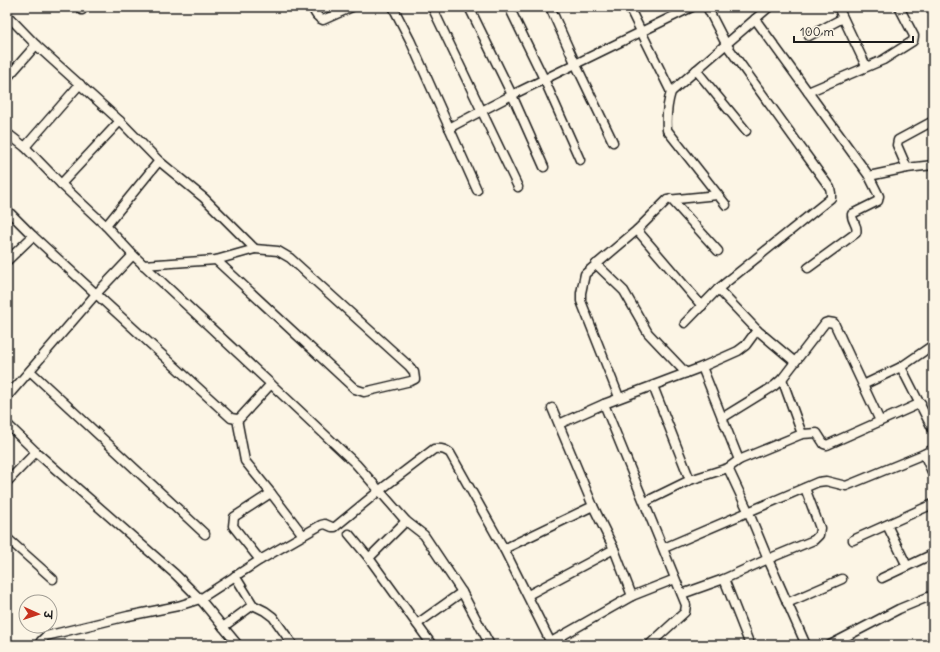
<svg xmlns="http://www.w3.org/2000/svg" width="940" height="652" font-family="Delius,'Playpen Sans Deva',sans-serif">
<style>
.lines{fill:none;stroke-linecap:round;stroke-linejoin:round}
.minor-casing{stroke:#1c1c1c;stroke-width:11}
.minor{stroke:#fcf5e5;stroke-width:8}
</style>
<rect width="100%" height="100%" fill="#fcf5e5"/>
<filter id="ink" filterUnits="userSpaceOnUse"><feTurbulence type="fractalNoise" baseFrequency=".025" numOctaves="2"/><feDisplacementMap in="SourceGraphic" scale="8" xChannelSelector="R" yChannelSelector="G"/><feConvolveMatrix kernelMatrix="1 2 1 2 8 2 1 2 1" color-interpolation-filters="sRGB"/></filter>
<g filter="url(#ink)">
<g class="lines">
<!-- minor casing -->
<g class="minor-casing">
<g id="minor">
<path d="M81,7L82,10"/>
<path d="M312,7C315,13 317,18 323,20L352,7"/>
<path d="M393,7L410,40L477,190"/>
<path d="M432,7L518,187"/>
<path d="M469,7L512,95L544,167"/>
<path d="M509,7L544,79L580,160"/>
<path d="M550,7L576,65L613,142"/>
<path d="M629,7L671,92"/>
<path d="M838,7L866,66"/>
<path d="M7,15L36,45L120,121L159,161L204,198L255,249L216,260L143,265"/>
<path d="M755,19L869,176L879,196L878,201L852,214C851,221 859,226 856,233L808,268"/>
<path d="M809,36L843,18"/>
<path d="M696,70L746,131"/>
<path d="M7,78L36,45"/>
<path d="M808,92L883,60L913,41L914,36L899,7"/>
<path d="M449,128L512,95L692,7"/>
<path d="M7,133L25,147L61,184L106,226L133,255L271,384L240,418L237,419L231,418L33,236"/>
<path d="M25,147L80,84"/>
<path d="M907,168L897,145L898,140L933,121"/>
<path d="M869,176L907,168L933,165"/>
<path d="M61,184L120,121"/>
<path d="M671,199L718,251"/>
<path d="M726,205L667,130C666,116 667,105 671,92L769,7"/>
<path d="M7,210L33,236L7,261"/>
<path d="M106,226L159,161"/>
<path d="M637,230L702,306"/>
<path d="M216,260L355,389L364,392L411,381L415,379L414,372L409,366L290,258L278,251L255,249"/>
<path d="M596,264L624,291L648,333L686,373"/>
<path d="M718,289L757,330L795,362"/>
<path d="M685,323L718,289L831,198V193L830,188L726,44L707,7"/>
<path d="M901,367L933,430"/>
<path d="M30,371L205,534"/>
<path d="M782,379L802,434"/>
<path d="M271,384L356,464L406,521L424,535L462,592L490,645"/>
<path d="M863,385L901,367L933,345"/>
<path d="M653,386L690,480"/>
<path d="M7,397L96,294L133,255"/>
<path d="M619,397L581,301V293L585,274L637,230L667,200L718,195"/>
<path d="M552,408L593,506L614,549L632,596"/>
<path d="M722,418L774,386L782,379L825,323L828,322L834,323L880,421"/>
<path d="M237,419L245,461L271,493L303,535"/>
<path d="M7,424L36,452L175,574L200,599L238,645"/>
<path d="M559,424L604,404"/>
<path d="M933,449L924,454L933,474"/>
<path d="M739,460L802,434L817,433L824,444L827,445L921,403"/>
<path d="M728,468L749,513L768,559L814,540L819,535L820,528L805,488"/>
<path d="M7,482L36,452"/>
<path d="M645,502L690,480L728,468L739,460L702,367"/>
<path d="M887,525L907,566"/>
<path d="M349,534L369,558L432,645"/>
<path d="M7,538L53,579"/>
<path d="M853,540L933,504"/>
<path d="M664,548L818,482L826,481L846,486L924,454"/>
<path d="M504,549L593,506"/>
<path d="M369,558L406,521"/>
<path d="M260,560L233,526L234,517L271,493"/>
<path d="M235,576L253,605L265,611L273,617L293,645"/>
<path d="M882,578L933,554"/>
<path d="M724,579L750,645"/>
<path d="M682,594L724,579L768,559L806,645"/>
<path d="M528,595L614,549"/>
<path d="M787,603L842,579"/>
<path d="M417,624L462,592"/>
<path d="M223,627L253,605"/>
<path d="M551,642L632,596L675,579"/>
<path d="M39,645L41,641L46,636L128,616L178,606L200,599L260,560L321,525L325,524L332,527H335L380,490L434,449C441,448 445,449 450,453L504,549L552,645"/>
<path d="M649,645L685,612L686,605L604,404L702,367L738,351L746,345L757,330"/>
<path d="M830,645L899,609L933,595"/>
<path d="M928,645L933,642"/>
</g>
</g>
<!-- minor -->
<use href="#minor" class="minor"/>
</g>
</g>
<!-- margin -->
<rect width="940" height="652" fill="none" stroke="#fcf5e5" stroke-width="24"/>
<rect x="12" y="12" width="916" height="628" fill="none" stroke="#1c1c1c" stroke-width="1.5" filter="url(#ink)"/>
<!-- north arrow -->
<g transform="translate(38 614) rotate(93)"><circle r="19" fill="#fcf5e5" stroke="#a29e95"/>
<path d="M0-3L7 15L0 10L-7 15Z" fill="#c8321e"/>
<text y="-6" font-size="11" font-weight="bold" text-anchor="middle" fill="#1c1c1c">उ</text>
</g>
<!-- scale -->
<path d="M794 36v6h119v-6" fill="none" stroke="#1c1c1c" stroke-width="2"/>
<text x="800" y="36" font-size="12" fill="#1c1c1c" stroke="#fcf5e5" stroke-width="3" paint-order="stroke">100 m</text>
</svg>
